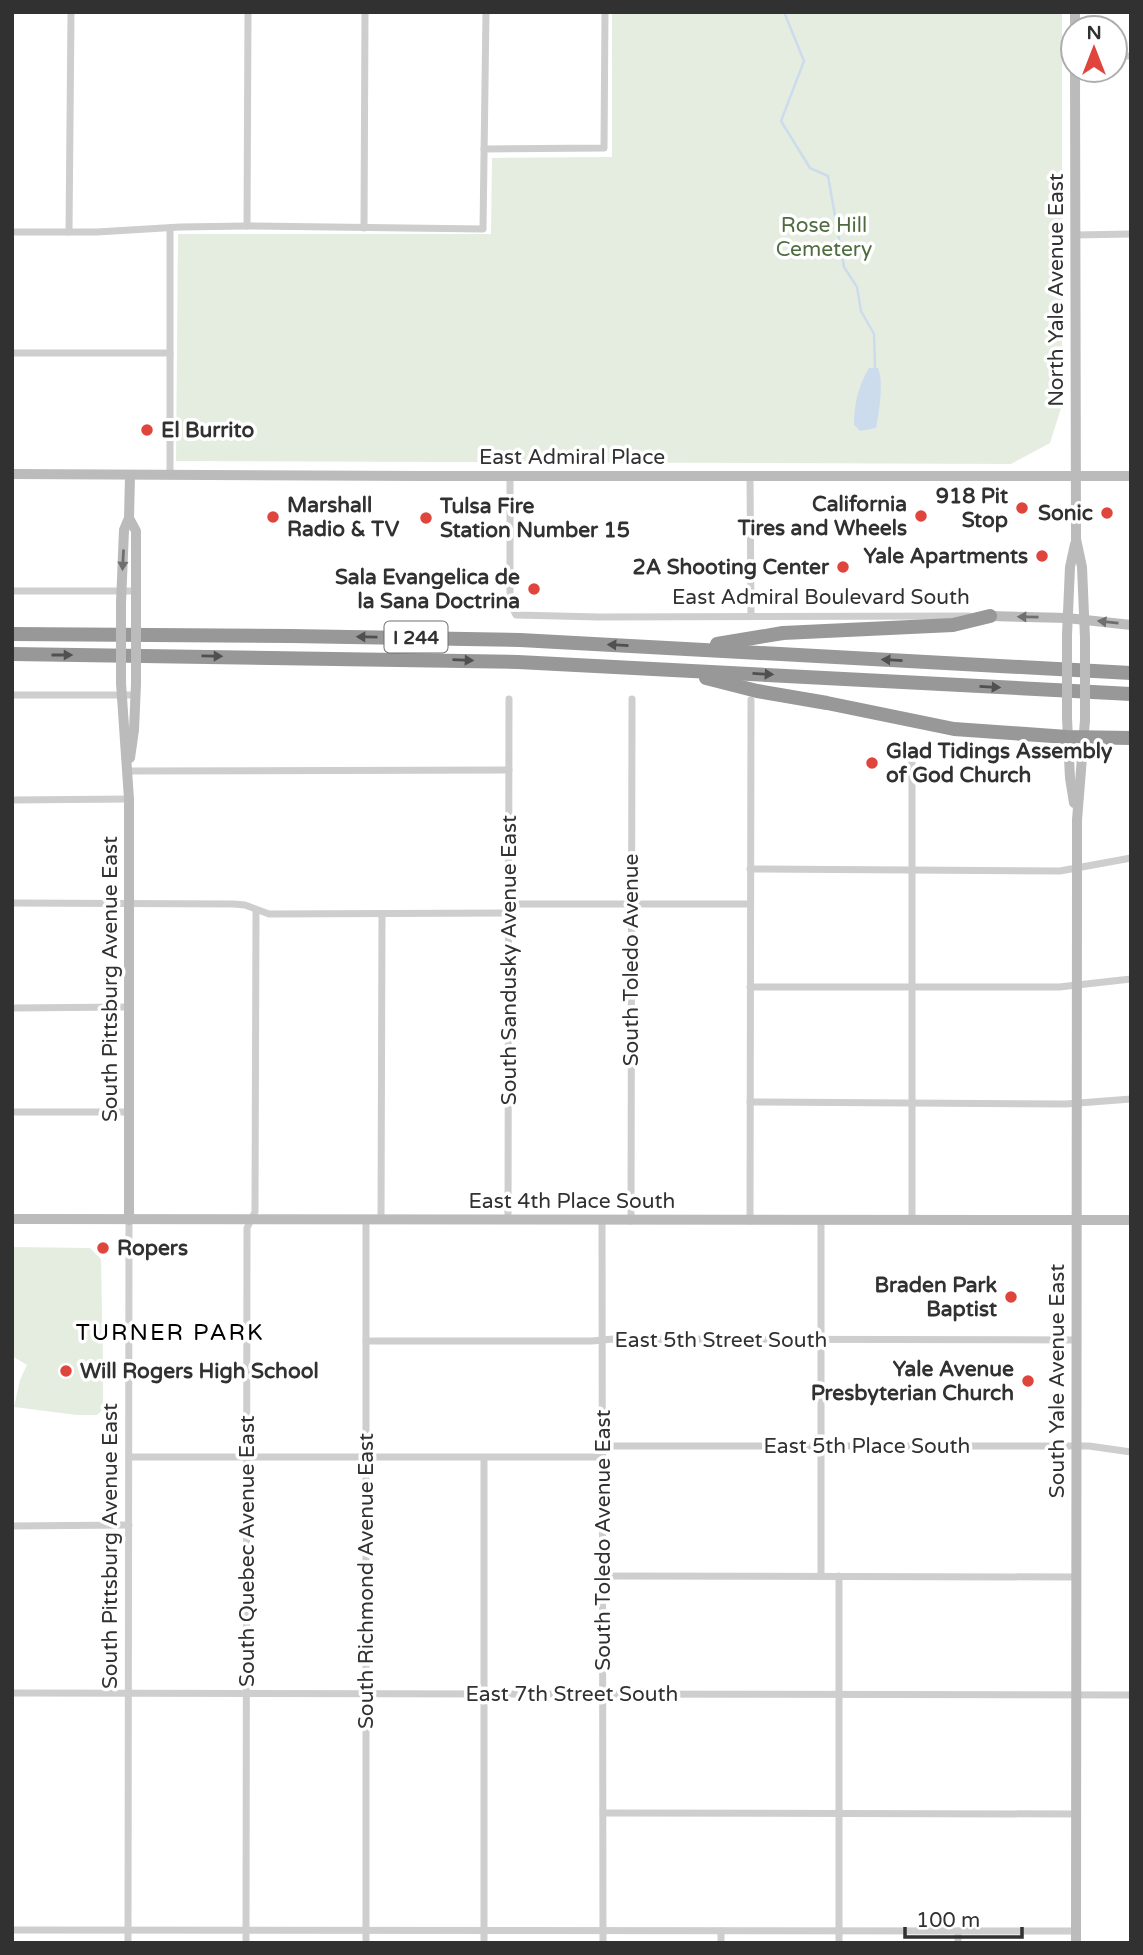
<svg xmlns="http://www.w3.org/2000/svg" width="1143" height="1955" font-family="'Varela Round',sans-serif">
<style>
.green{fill:#e5ede0}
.water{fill:#cddcec}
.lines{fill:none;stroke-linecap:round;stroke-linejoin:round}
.stream{stroke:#cddcec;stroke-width:2.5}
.street{stroke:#cecece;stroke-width:7}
.secondary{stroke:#bbb;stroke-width:10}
.highway{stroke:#989898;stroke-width:14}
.secondary-bridge{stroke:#bbb;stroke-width:10}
.oneway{fill:#6f6f6f}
.oneway2{fill:#505050}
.poi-dot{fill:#df453c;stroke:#fff;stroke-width:2.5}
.labels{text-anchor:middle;stroke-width:7;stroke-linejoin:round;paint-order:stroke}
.shield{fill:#fff;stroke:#6f6f6f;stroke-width:2}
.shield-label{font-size:19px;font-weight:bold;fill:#313131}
.park-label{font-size:21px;fill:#4e6c3f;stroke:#fff}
.street-label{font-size:21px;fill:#313131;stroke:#fff}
.poi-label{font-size:21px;font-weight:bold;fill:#313131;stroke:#fff;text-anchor:end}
.neighbourhood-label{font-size:23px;letter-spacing:2px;fill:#000;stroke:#fff}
</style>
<rect width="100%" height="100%" fill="#fff"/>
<!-- green -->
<g class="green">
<path d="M612,12H1062V405L1050,443L1011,464L176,461L178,234H491L492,158L612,157Z"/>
<path d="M12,1247L90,1248L101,1259L103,1365L79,1368L103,1367V1409L97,1415H77L14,1407L20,1380L27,1365L12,1356Z"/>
</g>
<!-- water -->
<path class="water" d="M869,368H878C884,382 879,413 876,428L860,431L854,425C854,403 858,387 869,368Z"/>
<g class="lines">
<!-- stream -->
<path class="stream" d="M784,12L804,61L781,121L810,168L828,176L844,267L857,287L861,311L874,334L875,368"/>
<!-- street -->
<g class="street">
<path d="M1115,56H1131"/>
<path d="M484,149L604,148L605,12"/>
<path d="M247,226L248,12"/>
<path d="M170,228V476"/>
<path d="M364,228L365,12"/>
<path d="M12,232H97L180,227L247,226L483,229L486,12"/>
<path d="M69,232L71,12"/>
<path d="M1075,235L1131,234"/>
<path d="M12,353H170"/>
<path d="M510,476V603L516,615L599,617L969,616"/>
<path d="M750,476L751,616"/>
<path d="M12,591H136"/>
<path d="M12,695H135"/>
<path d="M912,750V1221"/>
<path d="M128,771L509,770"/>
<path d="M12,800L129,799"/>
<path d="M750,869L1060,871L1131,858"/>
<path d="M12,903L234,904L245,905L269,914L509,913"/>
<path d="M509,904H750"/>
<path d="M750,987H1059L1131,979"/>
<path d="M12,1008L129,1007"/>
<path d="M750,1102L1066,1104L1131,1099"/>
<path d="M12,1112H130"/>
<path d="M366,1220V1943"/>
<path d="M381,1220L382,914"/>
<path d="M508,1220L509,699"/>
<path d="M602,1221L603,1943"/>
<path d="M631,1221L632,699"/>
<path d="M750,1221L751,700"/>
<path d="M366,1341H592L613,1339L1076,1340"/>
<path d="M603,1446H1089L1131,1452"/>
<path d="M129,1457H603"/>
<path d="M12,1526L129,1525"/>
<path d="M602,1576L1077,1577"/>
<path d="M821,1576V1221"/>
<path d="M839,1576V1943"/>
<path d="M12,1693L1131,1695"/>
<path d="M603,1813L1076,1814"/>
<path d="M12,1930L1076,1931"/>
<path d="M128,1943L129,1220"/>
<path d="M246,1943L247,1228L255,1212L256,910"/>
<path d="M484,1943V1458"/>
<path d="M721,1943V1931"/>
<path d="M958,1943V1931"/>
</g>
<!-- secondary -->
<g class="secondary">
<path d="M1075,28V12"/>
<path d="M1075,70L1076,539L1082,567L1085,638"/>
<path d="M12,474L423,476H1131"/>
<path d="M129,518L136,531V603"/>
<path d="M121,603L124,530L129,518L130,476"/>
<path d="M990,616L1067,618L1131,625"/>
<path d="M1067,635L1070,567L1075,544"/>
<path d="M121,683L129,799V1220"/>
<path d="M1067,718L1070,778L1074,803"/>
<path d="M130,758L134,730L136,684"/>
<path d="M12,1219L1131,1220"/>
<path d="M1076,1943L1077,867V820L1085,720"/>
</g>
<!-- highway -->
<g class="highway">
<path d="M12,634L291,636L520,640L1131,673"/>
<path d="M717,644L783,633L953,625L990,616"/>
<path d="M12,654L518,662L1131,694"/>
<path d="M706,678L757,691L827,703L954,729L1067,737L1131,738"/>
</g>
<!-- secondary-bridge -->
<g class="secondary-bridge">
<path d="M121,603V683"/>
<path d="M1085,638V720"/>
<path d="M136,684V603"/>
<path d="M1067,718V635"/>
</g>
</g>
<!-- one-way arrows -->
<defs><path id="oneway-solid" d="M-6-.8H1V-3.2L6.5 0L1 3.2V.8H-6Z" transform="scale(1.75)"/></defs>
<g class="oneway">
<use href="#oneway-solid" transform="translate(123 560) rotate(93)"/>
<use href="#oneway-solid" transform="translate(1028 617) rotate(-179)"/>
<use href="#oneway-solid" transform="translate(1108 622) rotate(-174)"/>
</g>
<g class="oneway2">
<use href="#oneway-solid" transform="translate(367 637) rotate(-179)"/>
<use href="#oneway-solid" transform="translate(618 645) rotate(-177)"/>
<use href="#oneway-solid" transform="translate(62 655)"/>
<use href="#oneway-solid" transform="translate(212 656) rotate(1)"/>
<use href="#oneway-solid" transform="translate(463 660) rotate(2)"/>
<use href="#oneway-solid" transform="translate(892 660) rotate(-177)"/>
<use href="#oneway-solid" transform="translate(763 674) rotate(3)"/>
<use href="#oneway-solid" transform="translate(990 687) rotate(3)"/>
</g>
<!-- markers -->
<g class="poi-dot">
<circle cx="147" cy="430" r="7"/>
<circle cx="1022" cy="508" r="7"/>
<circle cx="1107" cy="513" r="7"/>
<circle cx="921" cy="516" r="7"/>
<circle cx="273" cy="517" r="7"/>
<circle cx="426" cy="518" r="7"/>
<circle cx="1042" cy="556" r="7"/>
<circle cx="843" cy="567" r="7"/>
<circle cx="534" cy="589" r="7"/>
<circle cx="872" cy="763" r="7"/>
<circle cx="103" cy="1248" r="7"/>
<circle cx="1011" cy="1297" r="7"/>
<circle cx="66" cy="1371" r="7"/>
<circle cx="1028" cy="1381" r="7"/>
</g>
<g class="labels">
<!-- shield labels -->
<rect class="shield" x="384.5" y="621.5" width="63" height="31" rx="5"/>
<g class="shield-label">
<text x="416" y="644">I 244</text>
</g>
<!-- park labels -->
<g class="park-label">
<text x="824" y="232">Rose Hill<tspan x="824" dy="24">Cemetery</tspan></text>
</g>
<!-- street labels -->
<g class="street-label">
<text transform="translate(1056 290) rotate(-90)" y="7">North Yale Avenue East</text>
<text x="572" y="464">East Admiral Place</text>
<text x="821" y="604">East Admiral Boulevard South</text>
<text transform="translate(509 960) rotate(-90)" y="7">South Sandusky Avenue East</text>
<text transform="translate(631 960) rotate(-90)" y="7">South Toledo Avenue</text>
<text transform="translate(110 979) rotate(-90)" y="7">South Pittsburg Avenue East</text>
<text x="572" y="1208">East 4th Place South</text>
<text x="721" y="1347">East 5th Street South</text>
<text transform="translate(1057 1381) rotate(-90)" y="7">South Yale Avenue East</text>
<text x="867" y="1453">East 5th Place South</text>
<text transform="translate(603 1540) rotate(-90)" y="7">South Toledo Avenue East</text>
<text transform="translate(110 1546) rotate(-90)" y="7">South Pittsburg Avenue East</text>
<text transform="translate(247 1551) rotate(-90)" y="7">South Quebec Avenue East</text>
<text transform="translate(366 1581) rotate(-90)" y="7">South Richmond Avenue East</text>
<text x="572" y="1701">East 7th Street South</text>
</g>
<!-- poi labels -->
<g class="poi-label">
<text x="161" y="437" text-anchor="start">El Burrito</text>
<text x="1008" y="503">918 Pit<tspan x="1008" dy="24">Stop</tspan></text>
<text x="907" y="511">California<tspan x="907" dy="24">Tires and Wheels</tspan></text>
<text x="287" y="512" text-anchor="start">Marshall<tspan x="287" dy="24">Radio &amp; TV</tspan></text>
<text x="440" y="513" text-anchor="start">Tulsa Fire<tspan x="440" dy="24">Station Number 15</tspan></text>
<text x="1093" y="520">Sonic</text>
<text x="1028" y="563">Yale Apartments</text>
<text x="829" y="574">2A Shooting Center</text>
<text x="520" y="584">Sala Evangelica de<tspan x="520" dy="24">la Sana Doctrina</tspan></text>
<text x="886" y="758" text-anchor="start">Glad Tidings Assembly<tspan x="886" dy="24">of God Church</tspan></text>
<text x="117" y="1255" text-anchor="start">Ropers</text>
<text x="997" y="1292">Braden Park<tspan x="997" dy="24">Baptist</tspan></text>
<text x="1014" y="1376">Yale Avenue<tspan x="1014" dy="24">Presbyterian Church</tspan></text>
<text x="80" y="1378" text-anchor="start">Will Rogers High School</text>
</g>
<!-- neighbourhood labels -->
<g class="neighbourhood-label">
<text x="170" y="1340">TURNER PARK</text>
</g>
</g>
<!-- border -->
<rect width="1143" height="1955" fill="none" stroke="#313131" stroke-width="28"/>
<!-- north arrow -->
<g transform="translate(1094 49)"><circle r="33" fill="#ffffff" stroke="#adadad" stroke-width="2"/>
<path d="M0-5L12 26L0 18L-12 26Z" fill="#df453c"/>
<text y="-10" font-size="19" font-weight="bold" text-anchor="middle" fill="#313131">N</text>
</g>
<!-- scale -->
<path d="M905 1927v10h117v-10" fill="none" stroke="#313131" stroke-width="3.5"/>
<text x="916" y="1927" font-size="21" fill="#313131" stroke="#ffffff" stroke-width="5" paint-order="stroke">100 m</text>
</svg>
